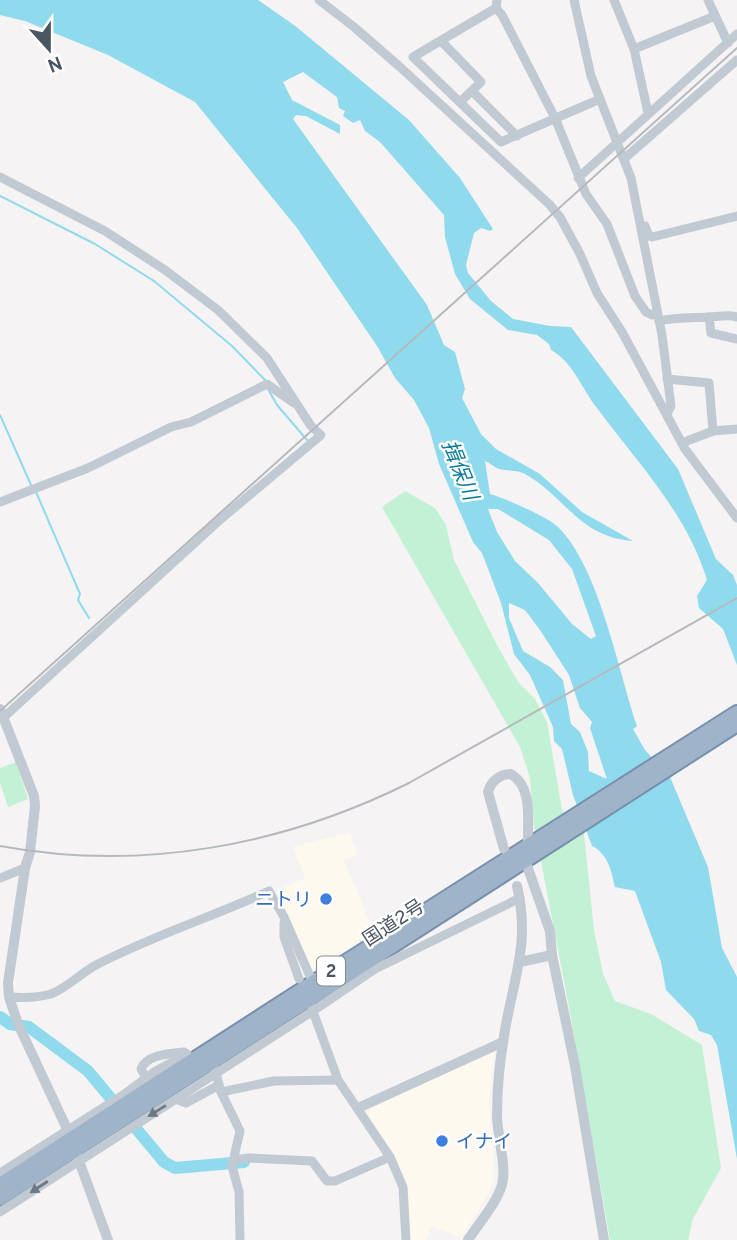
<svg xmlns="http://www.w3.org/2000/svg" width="737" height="1240" font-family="Overpass,'Noto Sans JP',sans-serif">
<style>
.commercial{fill:#fdf9ef}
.green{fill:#c3f1d5}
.water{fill:#90daee;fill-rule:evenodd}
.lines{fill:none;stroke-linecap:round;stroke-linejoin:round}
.stream{stroke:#90daee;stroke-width:2}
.river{stroke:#90daee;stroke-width:12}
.trunk-casing{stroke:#7690ad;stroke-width:18}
.minor{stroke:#c1cad2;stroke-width:9}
.tertiary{stroke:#c1cad2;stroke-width:10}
.trunk{stroke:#9fb4c9;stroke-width:14}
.rail{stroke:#b5b8bd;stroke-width:2}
.oneway{fill:#6e7983}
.shop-dot{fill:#3f7fe0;stroke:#fff;stroke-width:2.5}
.labels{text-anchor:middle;stroke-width:5;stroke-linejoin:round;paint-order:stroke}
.shield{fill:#fff;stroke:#808990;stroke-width:2}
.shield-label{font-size:18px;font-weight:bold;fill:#4a5661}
.shop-label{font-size:19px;fill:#366cbe;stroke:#fff;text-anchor:end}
.street-label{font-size:19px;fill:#4a5661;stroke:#fff}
.water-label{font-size:21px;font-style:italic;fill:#0c7c9b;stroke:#fff}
</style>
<rect width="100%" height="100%" fill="#f5f3f3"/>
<!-- commercial -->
<g class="commercial">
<path d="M350,832L358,854L344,860L372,927L368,936L311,971L274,892L305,878L293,847Z"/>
<path d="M489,1052L494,1053L489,1104L494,1178L489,1194L461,1238L432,1226L427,1240H409L392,1154L368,1115L370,1109Z"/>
</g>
<!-- green -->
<g class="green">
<path d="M405,491L435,508L446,525L454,560L496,643L518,682L535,699L547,722L562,810L584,834L594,930L603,974L615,1001L651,1014L702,1045L721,1168L693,1219L688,1240H610L568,1002L534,825L530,778L520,747L382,507Z"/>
<path d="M16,762L28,799L8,807L0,783V768Z"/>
</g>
<!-- water -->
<path class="water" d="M0,0H258L294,25L409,120L460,178L493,229L490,231L481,228L474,233L466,265L468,273L491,301L513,319L550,326L571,327L678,469L716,559L733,575L737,585V665L723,629L699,608L697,596L707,580C688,515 637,462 597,408C581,388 574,363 551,350L549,344L537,335L508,330L470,299L455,274L445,237L444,215L380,142L365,131L360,120L353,123L343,116L345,111L339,108L337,97L303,72L283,82L292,100L340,125V134L306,116L296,115L293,119L427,305L444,345L455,352L465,389L462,398L481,434L496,449L540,474L582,512L633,541C579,537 567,498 525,474C517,470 508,471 499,469C494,467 490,463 485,461L490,494C502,497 550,518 558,527C599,567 618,670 637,726L633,729L645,750L670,777L708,867L722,948L737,977V1159L717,1045L711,1035L699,1031L694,1019L666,990L661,962L635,891L615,887C611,870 608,854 592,846L573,795L562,749L554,741L553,727L530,675L514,654L501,603L482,553L473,542L439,464L429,428L414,400L395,378L377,346L297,228L195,102L108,55L25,21L0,15ZM488,509H498L549,540L572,569L596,636L591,639L572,624L538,583L515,561L497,532ZM509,603L525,610L540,630L569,675L580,708L592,722L590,728L607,779L589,771L588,752L580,732L571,724L563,680L550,667L523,651L509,618Z"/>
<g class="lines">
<!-- stream -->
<g class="stream">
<path d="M0,196L95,244L154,281L232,346L265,380"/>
<path d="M268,389L277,405L307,440"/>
<path d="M0,415L31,485"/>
<path d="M36,492L80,594L78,600L89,618"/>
</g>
<!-- river -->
<path class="river" d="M0,1017L10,1024L29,1027L88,1071L164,1162L175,1168L244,1162"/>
<!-- trunk casing -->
<g class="trunk-casing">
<g id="trunk">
<path d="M0,1185L313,983L737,713"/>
<path d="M0,1198L737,724"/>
</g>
</g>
<!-- minor -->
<g class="minor">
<path d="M319,0L354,27L400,67L549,204L560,217L580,254L597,293L622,332L685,449L737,518"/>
<path d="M497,0L496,8L502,15L555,118L586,194L607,224L635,296L646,312L652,315L657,313"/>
<path d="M574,0L591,76L631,178L662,335L671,406L667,414"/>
<path d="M614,0L634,49L648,113"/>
<path d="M708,0L728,43"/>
<path d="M496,8L413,57L501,142L600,99"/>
<path d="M441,41L481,82L460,102"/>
<path d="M634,49L715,16"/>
<path d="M472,91L517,136"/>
<path d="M625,158L737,60"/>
<path d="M0,177L105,231L165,270L218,310L267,358L311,426L321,435L221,519L3,718"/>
<path d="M578,178L737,34"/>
<path d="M645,226L649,236L652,237L737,216"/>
<path d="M709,317L711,333L737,339"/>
<path d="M659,321C676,317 692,318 709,317C719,317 727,314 737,317"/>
<path d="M667,379L709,383L713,431"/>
<path d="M682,443L713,431L737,429"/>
<path d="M0,502L88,468L171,427L191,422L267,384L294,403"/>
<path d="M0,878L25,868"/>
<path d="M284,923V937L299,979"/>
<path d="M9,997C23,998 37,998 51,994C67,988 81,973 96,965C152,936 212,917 269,891L284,917L313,983"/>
<path d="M311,1006L338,1080L390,1157L403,1187L406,1240"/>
<path d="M215,1070L221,1092L240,1131L232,1166L239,1192L240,1240"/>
<path d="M145,1076L141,1069C147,1054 169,1054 184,1052L187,1054"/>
<path d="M221,1092L274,1081L338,1080"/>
<path d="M178,1100L186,1103L219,1085"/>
<path d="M233,1160L249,1158L312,1161L327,1181H335L390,1157"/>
<path d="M0,1173L123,1095L154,1072L187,1054"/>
<path d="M0,1212L313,1011L375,969L520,898"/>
</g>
<!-- tertiary -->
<g class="tertiary">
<path d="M0,709L34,796L35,806L30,852L25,868L12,956L8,983L9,997L18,1024L68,1131L108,1240"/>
<path d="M504,849L488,792C491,781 500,774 511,774C534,788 527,822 528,846"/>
<path d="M525,860L550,931L552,955L575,1066L604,1240"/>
<path d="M520,962L552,955"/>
<path d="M358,1108L503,1042"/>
<path d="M468,1240C479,1223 496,1204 502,1185C507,1166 497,1136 497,1115C497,1083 501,1050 507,1019C517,969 529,937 517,886"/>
</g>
<!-- trunk -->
<use href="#trunk" class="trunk"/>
<!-- rail -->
<g class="rail">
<path d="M0,711L737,48"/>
<path d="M0,846C141,872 282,846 409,783L737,598"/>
</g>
</g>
<!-- one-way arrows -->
<defs><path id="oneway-solid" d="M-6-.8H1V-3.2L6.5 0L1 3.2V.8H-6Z" transform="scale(1.75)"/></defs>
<g class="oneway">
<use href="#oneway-solid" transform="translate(157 1111) rotate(148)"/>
<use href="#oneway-solid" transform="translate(39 1187) rotate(147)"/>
</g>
<!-- markers -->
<g class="shop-dot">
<circle cx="326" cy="899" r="7"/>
<circle cx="442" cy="1141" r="7"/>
</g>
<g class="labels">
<!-- shield labels -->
<rect class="shield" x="317" y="956.5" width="28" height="29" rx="5"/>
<g class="shield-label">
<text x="331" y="977">2</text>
</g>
<!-- shop labels -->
<g class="shop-label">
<text x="312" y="906">ニトリ</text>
<text x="456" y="1148" text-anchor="start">イナイ</text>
</g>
<!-- street labels -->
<g class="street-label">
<text transform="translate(393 922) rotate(-33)" y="7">国道2号</text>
</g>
<!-- water labels -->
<g class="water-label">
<text transform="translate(460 470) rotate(68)" y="7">揖保川</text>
</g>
</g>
<!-- north arrow -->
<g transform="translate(49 49) rotate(159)" stroke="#ffffff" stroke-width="5" paint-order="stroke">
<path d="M0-5L12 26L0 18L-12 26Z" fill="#4a5661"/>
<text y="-10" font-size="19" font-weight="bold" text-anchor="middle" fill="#4a5661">N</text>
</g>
</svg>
